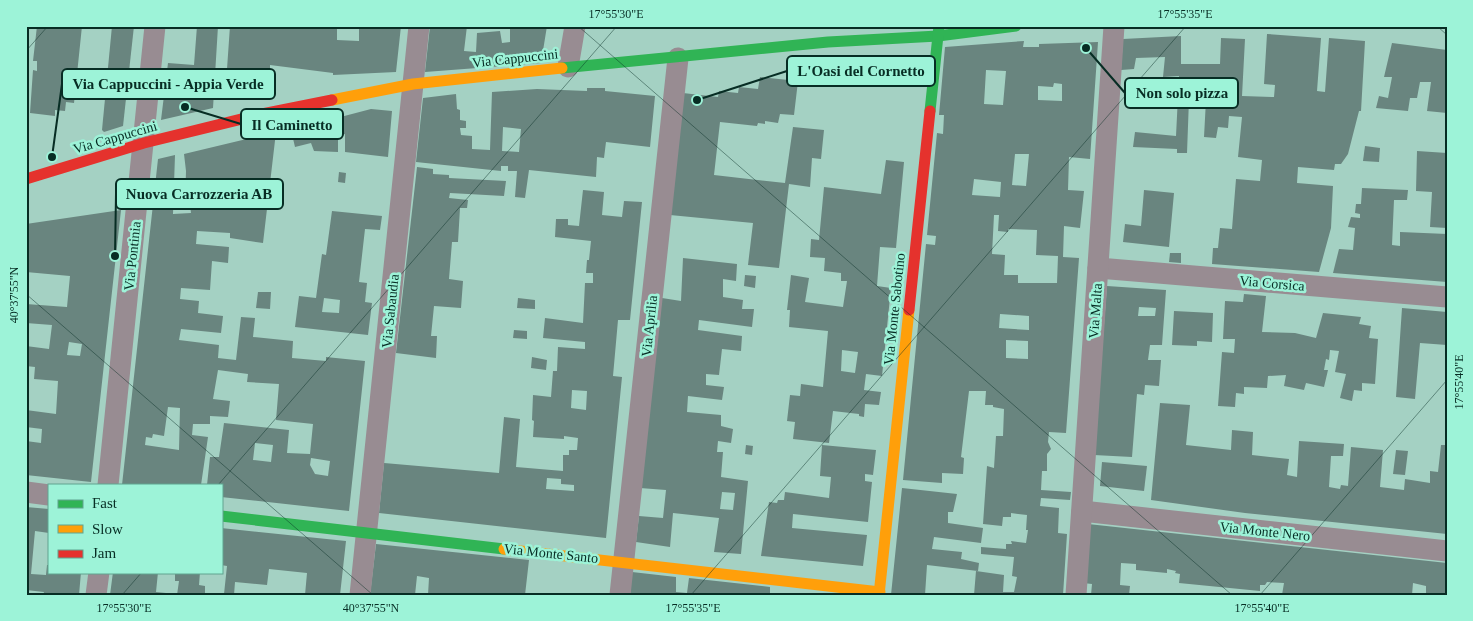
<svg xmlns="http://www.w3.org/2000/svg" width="1473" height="621" font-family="Georgia,serif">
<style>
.building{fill:#69857f;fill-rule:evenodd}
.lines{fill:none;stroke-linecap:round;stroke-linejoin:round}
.street{stroke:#988c92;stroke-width:21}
.fast{stroke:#30b455;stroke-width:11}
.slow{stroke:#ff9f0a;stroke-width:11}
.jam{stroke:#e5322d;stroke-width:11}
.ticks{fill:none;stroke:#072d24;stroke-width:1;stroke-opacity:0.45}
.labels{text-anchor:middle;stroke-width:5;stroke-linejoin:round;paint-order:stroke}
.street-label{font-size:14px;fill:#072d24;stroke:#9df3d8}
.leader{fill:none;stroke:#072d24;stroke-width:2}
.callout-dot{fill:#072d24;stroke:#9df3d8;stroke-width:2}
.callout{fill:#9df3d8;stroke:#072d24;stroke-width:2}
.callout-label{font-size:15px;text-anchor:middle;font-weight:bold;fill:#072d24}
.neatline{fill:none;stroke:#072d24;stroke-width:2}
.ticks-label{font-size:12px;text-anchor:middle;fill:#072d24}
</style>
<rect width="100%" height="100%" fill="#a4d1c3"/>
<!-- building -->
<g class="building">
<path d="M37,26H82L74,103L66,102L65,111L55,110V116L30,113L33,70L37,71V61H33Z"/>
<path d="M112,26H134L123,126L104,132L102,130Z"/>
<path d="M197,26H218L213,108L161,120L168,63L194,65Z"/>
<path d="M230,26H346V29H337V40L359,41V26H401L396,72L333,75V73L270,65V73L227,69Z"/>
<path d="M430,26H467L464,51L476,52L477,33L500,31L502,43L510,42V26H547L541,63L425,72Z"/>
<path d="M1267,34L1321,38L1317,91L1325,92L1329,38L1365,41L1361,111H1359L1348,154L1341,164H1335L1334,170L1298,167L1297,183L1333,186L1331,228L1319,272L1212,264L1213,248H1218L1220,228L1232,229L1236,179L1260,181L1262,160L1238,157L1242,117L1229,116L1228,128L1218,127L1216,138L1204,137L1206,100L1189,99L1187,153H1177V149L1133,147L1135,132L1176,136L1179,76L1163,77L1165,57L1136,58L1134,69L1121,70L1123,39L1181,36V64H1220L1221,38L1245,39L1242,96L1274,97L1275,85L1264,84Z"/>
<path d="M1024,41L1023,47H1039V44L1098,42L1090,159L1069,157L1068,190L1084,191L1080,228L1064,226L1063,257L1079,258L1066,433L1049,432L1048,442L1051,449L1047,454V471H1042L1041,490L1071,492L1070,500L1041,498L1040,506L1059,508L1058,533L1067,534L1063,595H974L976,571L1004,575L1003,592H1014L1017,577L1012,576L1014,557L981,554V547L1006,549V544H1012L1011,541L1026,543L1028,530H1026L1027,515L1011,513V517H1003L1002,526L983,524L987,466L994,468L996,436H1003L1004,409L993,407V405H985L986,391H969L961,457L964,458L963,474L942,473V483L903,480L926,244L935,245L936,236L927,235L937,133L943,134L944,115H939L945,47ZM986,70L1006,71L1003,105L984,104ZM1054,83L1062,84V101L1038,100V86L1053,87ZM1015,154H1029L1026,186L1012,185ZM974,179L1001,182L1000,197L972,195ZM994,215H999L998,231L1008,232V229L1037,230L1036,255L1058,256L1057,283H1018V275H1004L1005,255L992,254ZM1000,314L1029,316V330L999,328ZM1006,340L1028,341V359L1006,358Z"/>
<path d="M1392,43L1447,50V113L1427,111L1431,82H1420L1417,98H1410L1408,111L1376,108L1379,96L1388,98L1392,77H1384Z"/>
<path d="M760,77L798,81L794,115L780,114L778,123L765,121V124L758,123L757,126L720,122L714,175L785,183L793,127L824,130L821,159L812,158L810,187L789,184L779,268L748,265L753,223L670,215L683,93L718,97L719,91L738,93L739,87L758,89Z"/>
<path d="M587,88H605V91L655,96L650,147L606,142L604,158L597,157L596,177L529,170L525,198L515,197L517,171H508V166H501V171L416,162L423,98L456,94L457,109L460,110V120L466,121V128H460L461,135L472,136V149L490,150L492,92L537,89L587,91ZM503,127L521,129L519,152L502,151Z"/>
<path d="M371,109L392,111L388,157L345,152V134L338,136V152L314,151L311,143L295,147L291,130Z"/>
<path d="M276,132L263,243L230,238V233L197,231L196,244L229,247L228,263L212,261L210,290L181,288L180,299L199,301L198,313L223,316L221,333L181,329L179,340L219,345L218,358L236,360L241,317L255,318L253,337L293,341L292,358L326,361V357L365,361L349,511L221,497V485H207L210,457H219L224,423L289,430L287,453L310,454L313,424L276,420L279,384L247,382L248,374L218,370L213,399L230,401L228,417L210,416V424H193L192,435L208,437L201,485H122L158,159L175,155L173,214L191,213L190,205H185L186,171L184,154ZM207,191L230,192L229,204L206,202ZM168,407L180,408L179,450L145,445L146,437L152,438L153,434L164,436ZM255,443L273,445L271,462L253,460ZM311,458L330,461L328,476L315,474L310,465Z"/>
<path d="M1365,146L1380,148L1379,162L1363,161Z"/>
<path d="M1417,151L1447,153V228L1430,227L1432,192L1416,191Z"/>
<path d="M886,160L904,162L896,248L880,247L877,286L891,288L882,376L866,374L864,390L881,392L879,405L865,404L864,417L859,416V414L833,411L829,443L793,439L795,422L787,421L790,395L800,396L801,384L823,387L828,331L789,327L790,310H787L791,275L809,278L805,302L843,307L847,281H841V273L824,271L825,258L810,257L811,239L819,240L824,187L881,194ZM842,350L858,352L855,373L841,371Z"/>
<path d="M417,167L433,169V174L449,175V178L506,181L504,196L450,193L449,198L468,200L467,208H460L458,242H452L449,279L463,281L461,308L434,306L431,336H437L436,358L396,353Z"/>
<path d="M339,172L346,173L345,183L338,182Z"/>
<path d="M1362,188L1408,190L1407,200H1394L1392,245L1400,246V232L1447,234V282L1333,273L1339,249L1353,250L1355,228L1348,227L1351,217L1360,218V214L1355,213L1356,204H1361Z"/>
<path d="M583,190L604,192L602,215L622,217L624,201L642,202L630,320H618L613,376L622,377L606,538L379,513L384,463L499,473L504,417L520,419L516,467L563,471V455H569V450H577L578,438L564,436V439L533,437L534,421L532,420L533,395L551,397L553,371H557L558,347L585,349V342L543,338L545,318L583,323L585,283H593V273H586L587,260H589L591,241L555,237L556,219H568V225L579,226ZM572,390L587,391L586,410L571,408ZM547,478L561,479V484L574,485V491L546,489Z"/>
<path d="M1144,190L1174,193L1169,247L1123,242L1125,224L1141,226Z"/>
<path d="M121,210L91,482L26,475V441L41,443L42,429L26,427V410L56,414L58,381L34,379L35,367L26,366V346L49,349L52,325L26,323V304L67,307L70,276L26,272V224ZM69,342L82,344L80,356L67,355Z"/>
<path d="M332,211L382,216L380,230L365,229L359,282L367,283L365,302L372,303L368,335L295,327L299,296L316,298L322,254L326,255ZM324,298L340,300L339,313L322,312Z"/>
<path d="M1170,253H1181V263L1169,262Z"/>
<path d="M683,258L737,264L736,281L723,279V297L743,300L742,309H754L752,327L699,320L698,330L742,336L741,351L722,349L719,375L706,374V385L724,387L722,400L688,396L687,412L721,415V426L733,429L731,443L718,441L717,452H723L721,477L748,481L741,554L714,552L719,518L673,513L670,547L636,542L639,516L663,518L666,490L640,488L662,298L681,301ZM722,492L735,493L733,510L720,509Z"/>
<path d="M745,275L756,276L755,288L744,286Z"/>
<path d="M1107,286L1166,290L1162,345H1150L1148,360H1161L1159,386L1145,385L1144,395L1137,394L1132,457L1094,455ZM1139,307L1156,308L1155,316H1138Z"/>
<path d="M258,292H271L270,309L256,308Z"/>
<path d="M1244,294L1266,296L1262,332L1295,333L1316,338L1323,313L1361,317L1359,324L1371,326L1369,338L1378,339L1375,384L1362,383V391L1354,390L1352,401L1340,398L1346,374L1335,372L1339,351L1330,350L1329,360L1326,359L1324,370H1328L1324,387L1306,383L1304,390L1284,386L1286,375L1268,376L1267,388L1244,387V394L1236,393L1235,407L1218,406L1222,352L1234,353L1235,339H1223L1225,301L1243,302Z"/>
<path d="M518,298L535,300V309L517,308Z"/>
<path d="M1402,308L1447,312V345L1420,343L1415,399L1396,397Z"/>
<path d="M1174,311L1213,313L1212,342L1197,341V346L1172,345Z"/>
<path d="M514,330L527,331V339L513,338Z"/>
<path d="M532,357L547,360L546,370L531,368Z"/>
<path d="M1160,403L1190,405L1186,445L1231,450L1232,430L1253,432L1252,455L1289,459L1287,475L1297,477L1299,441L1344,444L1343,456H1331L1329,487L1340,489L1341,485L1348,486L1351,447L1383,450L1380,487L1404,490L1405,479L1430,483V471L1438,472L1441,445H1447V534L1245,513L1151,500Z"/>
<path d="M746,445L753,446L752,455L745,454Z"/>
<path d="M822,445L876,450L873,475L865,474V481L872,482L868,522L793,514L792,528L867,535L863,566L761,556L769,502L777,503L778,500H784L785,492L829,498L831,477L820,476Z"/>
<path d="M1396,450L1408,451L1405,475L1393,474Z"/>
<path d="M1102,462L1147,466L1144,491L1100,486Z"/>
<path d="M902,488L957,494L953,512H948V523L983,528L981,543L934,537L932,549L962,552L961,559L979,563L978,571L927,565L925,595H891Z"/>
<path d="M26,507L49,509V533L35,531L31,574L46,575L47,565H49V572H81L79,595H43L44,592L26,590Z"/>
<path d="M1088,524L1447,563V595H1426V586L1413,583L1412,595L1301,593V595H1282L1284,583L1267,582L1265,585H1260V591L1179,583L1180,574L1175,573L1176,571L1167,569V573L1136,570V564L1121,563L1120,585L1130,586L1129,595H1091L1092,584L1083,583Z"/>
<path d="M221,528L346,541L340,595H305L307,573L269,569L267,585L235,582L234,595L224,594L227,566L221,565Z"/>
<path d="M376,544L529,560L525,595H500L493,593V595H428L429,578L417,576L415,595H370Z"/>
<path d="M113,572H158L156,592L166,593V595H110Z"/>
<path d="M175,572H200L199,585L205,586V595H177L179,581H175Z"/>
<path d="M632,572L676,577V592L687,593L689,578L770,587V595H630Z"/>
</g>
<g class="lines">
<!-- street -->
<g class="street">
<path d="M568,67L575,26"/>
<path d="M1098,268L1447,297"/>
<path d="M108,485L155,26"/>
<path d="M26,492L49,495"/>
<path d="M1082,511L1447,551"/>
<path d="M96,595L99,572"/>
<path d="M360,595L419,26"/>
<path d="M620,595L678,58"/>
<path d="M1076,595L1114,26"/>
</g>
<!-- fast -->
<g class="fast">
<path d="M562,68L828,42L938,36L1016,26"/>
<path d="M930,111L939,26"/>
<path d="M221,516L504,549"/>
</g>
<!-- slow -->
<g class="slow">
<path d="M332,100L413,84L562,68"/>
<path d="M504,549L880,592"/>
<path d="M879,595L909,310"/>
</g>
<!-- jam -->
<g class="jam">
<path d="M26,179L144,143L262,114L332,100"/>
<path d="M909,310L930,111"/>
</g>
</g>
<!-- ticks -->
<path class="ticks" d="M578,26L1232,595M1437,26L1447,35M26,51L48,26M26,294L373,595M218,485L617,26M122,595L142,572M691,595L1186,26M1260,595L1447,380"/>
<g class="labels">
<!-- street labels -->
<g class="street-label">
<text transform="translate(515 58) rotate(-6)" y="5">Via Cappuccini</text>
<text transform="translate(115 137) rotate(-16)" y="5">Via Cappuccini</text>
<text transform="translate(132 256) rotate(-84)" y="5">Via Pontinia</text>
<text transform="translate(1272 283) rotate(5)" y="5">Via Corsica</text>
<text transform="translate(894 309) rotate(-84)" y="5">Via Monte Sabotino</text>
<text transform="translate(390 311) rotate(-84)" y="5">Via Sabaudia</text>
<text transform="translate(1095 311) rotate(-86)" y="5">Via Malta</text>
<text transform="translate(649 326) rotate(-84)" y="5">Via Aprilia</text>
<text transform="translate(1265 531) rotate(6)" y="5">Via Monte Nero</text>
<text transform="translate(551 553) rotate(6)" y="5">Via Monte Santo</text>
</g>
</g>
<!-- callouts -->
<path class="leader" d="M697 100L787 71M52 157L62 84M1086 48L1125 93M185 107L241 124M115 256L116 194"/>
<g class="callout-dot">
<circle cx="697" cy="100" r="5"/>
<circle cx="52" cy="157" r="5"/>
<circle cx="1086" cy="48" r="5"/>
<circle cx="185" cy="107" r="5"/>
<circle cx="115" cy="256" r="5"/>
</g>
<g class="callout">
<rect x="787" y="56" width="148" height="30" rx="5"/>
<rect x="62" y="69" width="213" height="30" rx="5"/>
<rect x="1125" y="78" width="113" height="30" rx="5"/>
<rect x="241" y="109" width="102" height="30" rx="5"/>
<rect x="116" y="179" width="167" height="30" rx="5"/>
</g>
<g class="callout-label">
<text x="861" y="76">L'Oasi del Cornetto</text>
<text x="168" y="89">Via Cappuccini - Appia Verde</text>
<text x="1182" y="98">Non solo pizza</text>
<text x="292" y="130">Il Caminetto</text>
<text x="199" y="199">Nuova Carrozzeria AB</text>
</g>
<!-- border -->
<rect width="1473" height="621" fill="none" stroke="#9df3d8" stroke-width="55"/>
<!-- legend -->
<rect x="48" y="484" width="175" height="90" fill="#9df3d8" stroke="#61a490"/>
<rect x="58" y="500" width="25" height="8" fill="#30b455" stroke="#61a490"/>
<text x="92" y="508" font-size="15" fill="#072d24">Fast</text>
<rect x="58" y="525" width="25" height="8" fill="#ff9f0a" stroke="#61a490"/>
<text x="92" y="534" font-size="15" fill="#072d24">Slow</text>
<rect x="58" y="550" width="25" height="8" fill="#e5322d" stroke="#61a490"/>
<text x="92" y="558" font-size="15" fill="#072d24">Jam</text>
<rect x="28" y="28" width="1418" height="566" class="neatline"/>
<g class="ticks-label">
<text x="616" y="18">17°55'30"E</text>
<text x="1185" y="18">17°55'35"E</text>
<text transform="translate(14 295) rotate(-90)" y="4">40°37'55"N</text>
<text transform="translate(1459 382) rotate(-90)" y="4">17°55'40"E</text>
<text x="124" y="612">17°55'30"E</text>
<text x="371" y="612">40°37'55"N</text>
<text x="693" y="612">17°55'35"E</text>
<text x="1262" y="612">17°55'40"E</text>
</g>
</svg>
